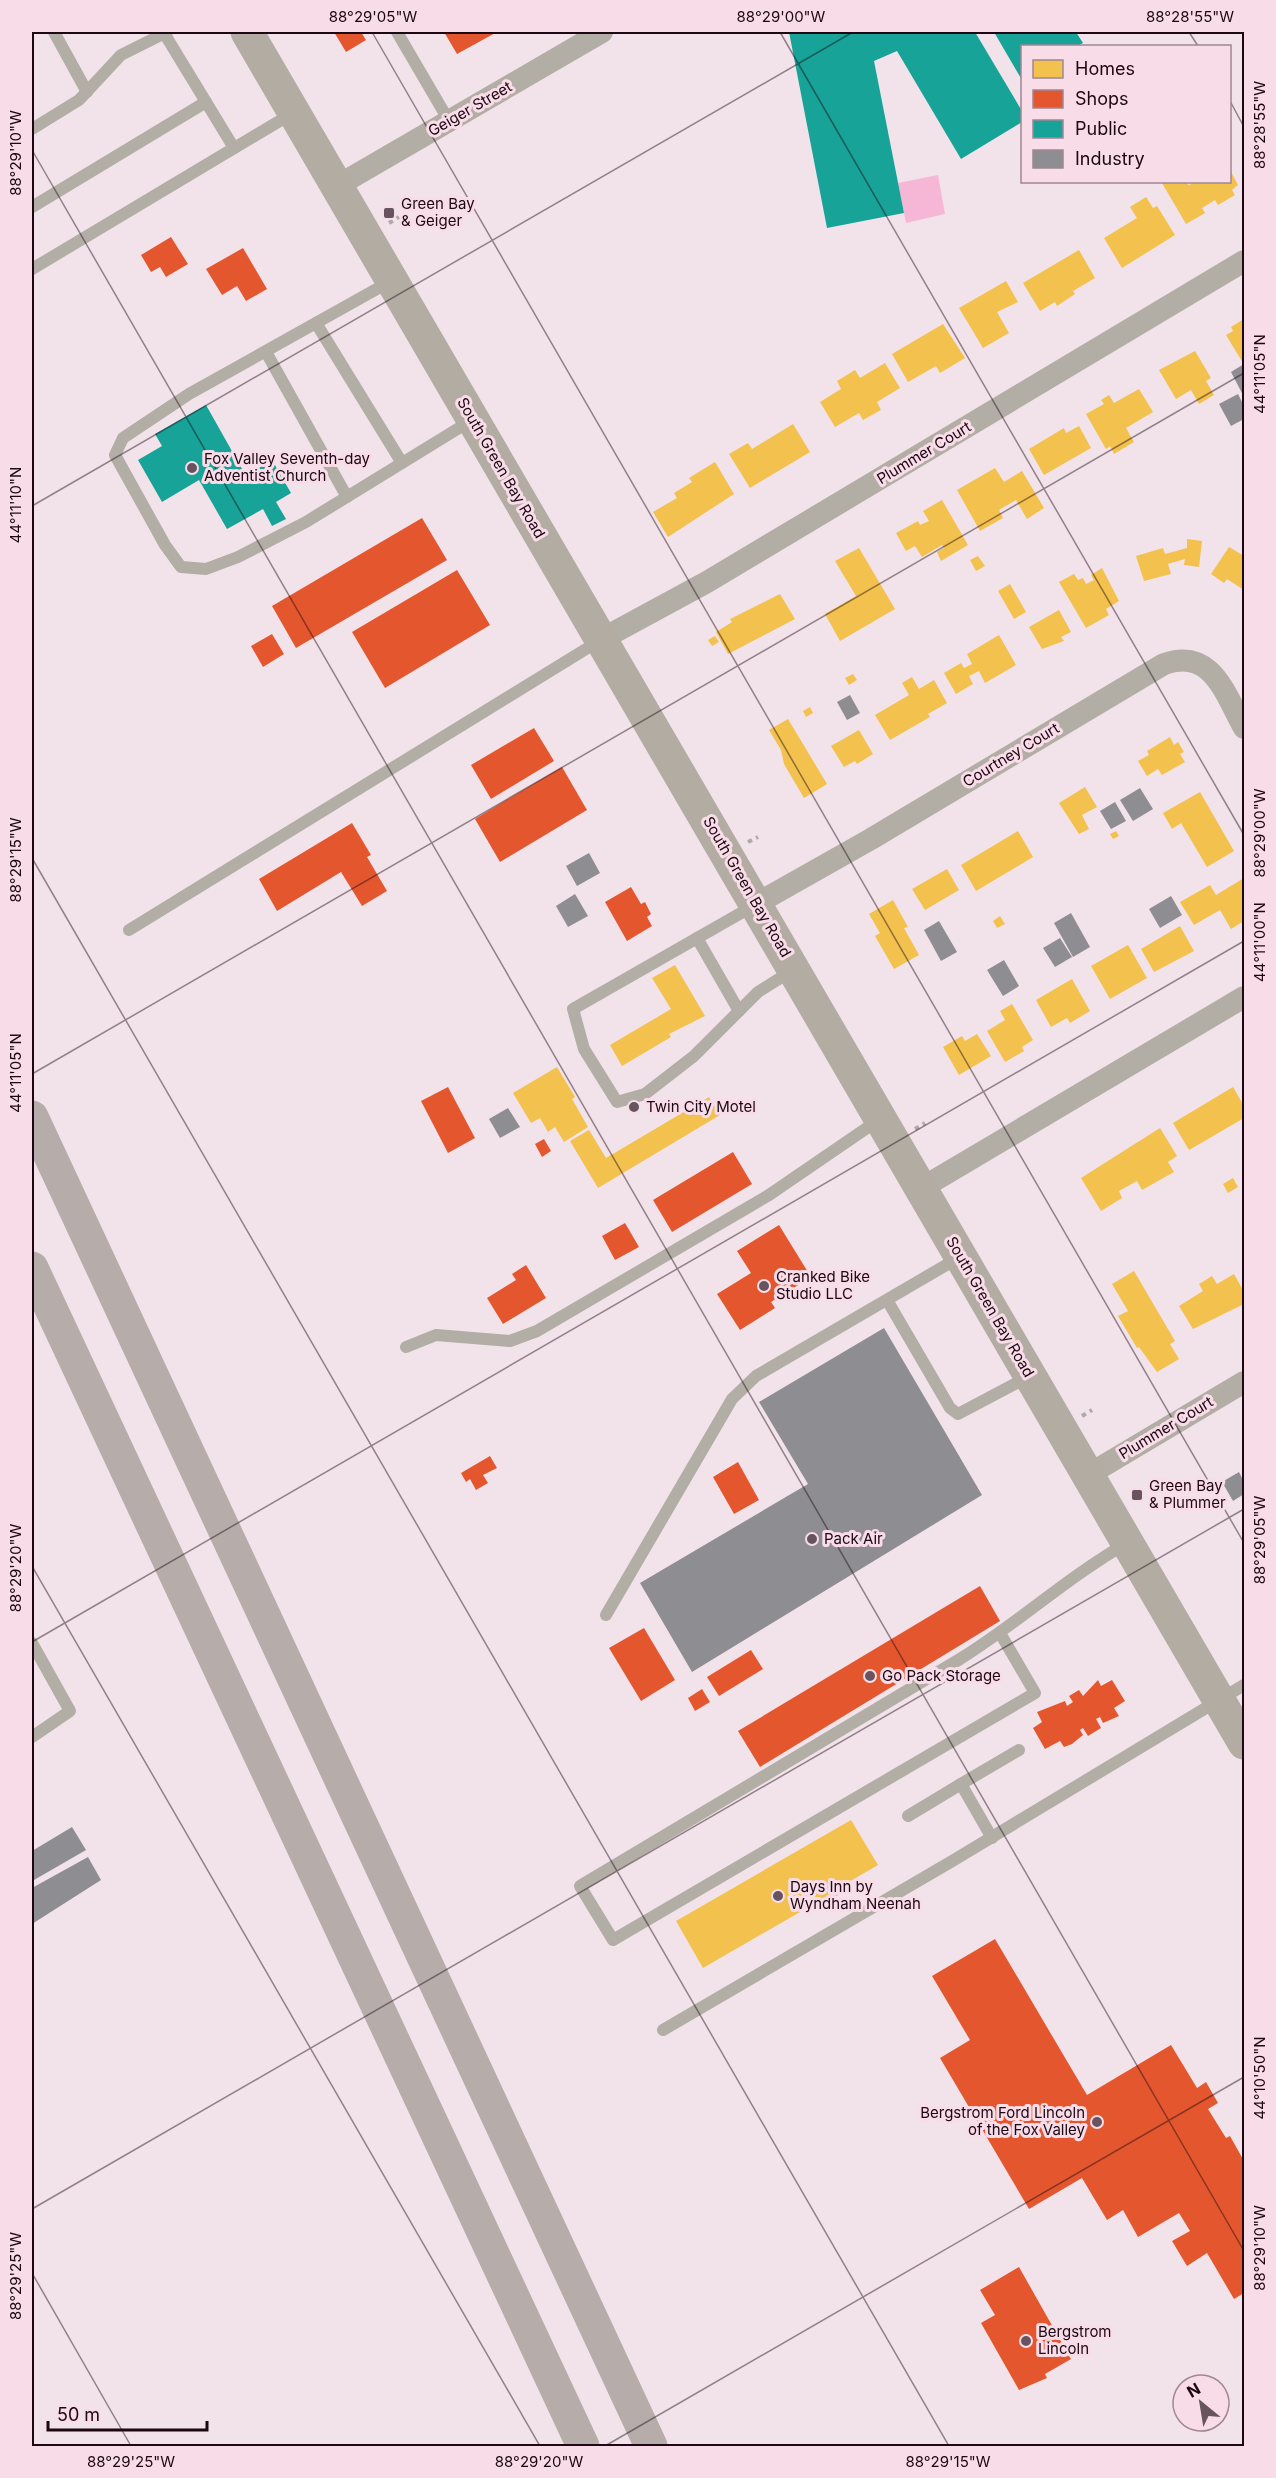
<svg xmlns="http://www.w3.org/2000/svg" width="1276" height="2478" font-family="Inter,sans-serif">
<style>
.green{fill:#f6b7d6}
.homes{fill:#f2c14e}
.shops{fill:#e4572e}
.public{fill:#17a398}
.industry{fill:#8d8d92}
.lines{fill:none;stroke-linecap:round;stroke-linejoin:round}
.path{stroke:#b1a9a6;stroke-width:4;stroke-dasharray:4.5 4.5;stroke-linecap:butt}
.service{stroke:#b2ada5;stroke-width:12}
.minor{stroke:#b2ada5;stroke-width:22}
.secondary{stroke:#b2aca3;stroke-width:33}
.motorway{stroke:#b6adaa;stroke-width:33}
.ticks{fill:none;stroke:#1c0712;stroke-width:1.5;stroke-opacity:0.45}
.poi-dot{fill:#67545e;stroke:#f8dde9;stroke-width:2}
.labels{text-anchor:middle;stroke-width:6;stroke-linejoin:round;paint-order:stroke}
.street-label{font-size:15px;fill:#1c0712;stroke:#f8dde9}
.poi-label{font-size:15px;fill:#1c0712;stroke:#f8dde9;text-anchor:start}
.neatline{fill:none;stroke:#1c0712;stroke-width:2}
.ticks-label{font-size:15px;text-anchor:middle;fill:#1c0712}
</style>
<rect width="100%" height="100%" fill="#f2e3ea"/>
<!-- green -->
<path class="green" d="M938,175L945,214L906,223L898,183Z"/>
<!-- homes -->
<g class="homes">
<path d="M1230,170L1238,185L1232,190L1235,195L1218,205L1215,200L1202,208L1205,213L1186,224L1162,183L1184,182L1189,185L1195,182H1230Z"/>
<path d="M1146,197L1153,208L1157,206L1175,235L1122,268L1104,238L1137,218L1130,207Z"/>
<path d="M1079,250L1095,278L1073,291L1075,294L1057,306L1055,302L1040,311L1023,283Z"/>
<path d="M1006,281L1018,302L997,312L1009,333L983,348L959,308Z"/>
<path d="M1244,319V362L1243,363L1226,335L1233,331L1231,327Z"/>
<path d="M943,324L965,358L940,373L936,366L908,382L892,354Z"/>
<path d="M1195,351L1211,378L1206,381L1214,395L1199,404L1191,390L1176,399L1159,370Z"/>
<path d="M885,363L900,388L877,402L881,410L863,420L859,413L835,427L820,402L841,389L837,381L855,370L860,378Z"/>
<path d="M1139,389L1153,412L1126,428L1134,442L1114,454L1110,446L1106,449L1086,414L1104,404L1101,400L1109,395L1114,403Z"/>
<path d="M793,424L810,452L750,488L729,454L748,443L752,449Z"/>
<path d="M1079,426L1091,448L1044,475L1029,449L1064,428L1066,433Z"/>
<path d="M715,462L734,494L668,537L653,512L677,498L674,493L692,482L689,478Z"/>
<path d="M995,468L1004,482L1022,471L1044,508L1027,519L1016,500L999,510L1003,518L980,531L957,490Z"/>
<path d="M942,500L968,545L941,561L937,552L944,548L942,545L922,557L915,546L906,551L896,533L918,521L920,525L929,521L923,511Z"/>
<path d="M1187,539L1202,541L1199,567L1184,565L1185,559L1168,564L1171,574L1144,581L1136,556L1163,548L1165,554L1187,548Z"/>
<path d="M1229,547L1244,556V590L1227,579L1224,583L1211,574Z"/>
<path d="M859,548L895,609L840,641L825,614L856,596L835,561Z"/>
<path d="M978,556L985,566L976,571L970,560Z"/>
<path d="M1102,568L1119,601L1106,609L1109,615L1086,628L1059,582L1074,574L1078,580L1083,578L1086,584L1094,580L1091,575Z"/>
<path d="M1010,584L1026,612L1014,619L998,591Z"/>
<path d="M780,594L795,619L728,654L716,632L732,622L730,619Z"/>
<path d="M1059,610L1071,632L1061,637L1064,641L1042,649L1029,627Z"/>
<path d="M999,635L1016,665L985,683L979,671L969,676L973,684L956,694L944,673L961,663L964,668L972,664L967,654Z"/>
<path d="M715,636L719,642L712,646L708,640Z"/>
<path d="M853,674L857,680L849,685L845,678Z"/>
<path d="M912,677L919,689L934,680L947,703L928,714L930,717L890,740L875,715L909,695L902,683Z"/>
<path d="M810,707L813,713L806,717L803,711Z"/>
<path d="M788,719L827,784L804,798L784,764L781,750L769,730Z"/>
<path d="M859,730L873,754L857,764L855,761L844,767L831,746Z"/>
<path d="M1170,737L1174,745L1178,742L1184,752L1180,754L1185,762L1162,775L1158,769L1147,776L1138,761L1149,755L1147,751Z"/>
<path d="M1085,787L1097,807L1082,815L1089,829L1079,834L1059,803Z"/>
<path d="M1200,792L1234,851L1207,867L1181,823L1172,829L1163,813Z"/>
<path d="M1018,831L1033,857L976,891L961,865Z"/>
<path d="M1116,831L1119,836L1113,839L1110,834Z"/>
<path d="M947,869L959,890L925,910L912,889Z"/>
<path d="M1244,878V921L1231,929L1220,910L1194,925L1180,902L1210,885L1216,895Z"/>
<path d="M893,900L908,927L904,928L919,955L894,969L875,936L880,933L869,914Z"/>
<path d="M1000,916L1005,924L997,928L993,921Z"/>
<path d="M1180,926L1194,951L1154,972L1141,949Z"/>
<path d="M1128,945L1147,978L1110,999L1091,966Z"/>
<path d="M675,965L705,1016L669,1034L671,1037L622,1066L610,1045L671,1009L652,978Z"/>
<path d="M1072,979L1090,1011L1070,1023L1067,1018L1051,1027L1036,1000Z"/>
<path d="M1012,1004L1033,1040L1022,1047L1024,1051L1005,1062L987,1031L1005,1020L1000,1011Z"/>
<path d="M977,1034L991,1056L959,1075L943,1047L962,1036L965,1041Z"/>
<path d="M557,1067L575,1097L572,1099L588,1127L564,1142L555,1127L548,1132L540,1118L531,1123L513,1093Z"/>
<path d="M1233,1087L1244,1106V1118L1189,1150L1173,1123Z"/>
<path d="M709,1097L720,1115L598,1188L570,1141L589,1130L606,1158Z"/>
<path d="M1160,1128L1177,1156L1168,1162L1174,1172L1142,1190L1137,1181L1119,1191L1122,1198L1101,1211L1081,1178Z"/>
<path d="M1233,1178L1238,1187L1228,1193L1223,1184Z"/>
<path d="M1134,1271L1175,1341L1170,1344L1179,1359L1157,1372L1139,1347L1137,1348L1118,1316L1128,1311L1112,1284Z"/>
<path d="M1234,1274L1244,1292V1304L1193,1329L1179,1306L1203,1291L1199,1284L1212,1276L1217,1284Z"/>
<path d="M851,1820L878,1865L847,1883L850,1888L816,1908L814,1904L703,1968L676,1921Z"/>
</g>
<!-- shops -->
<g class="shops">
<path d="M334,32H361L366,40L346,52Z"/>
<path d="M444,32H497L457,54Z"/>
<path d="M171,237L188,264L166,277L160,267L151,272L141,255Z"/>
<path d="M243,248L267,289L246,301L237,286L222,295L206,269Z"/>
<path d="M422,518L447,560L296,648L272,606Z"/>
<path d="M457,570L490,625L385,688L352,632Z"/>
<path d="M272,634L284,654L263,667L251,646Z"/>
<path d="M534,728L554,761L491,799L471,765Z"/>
<path d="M562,767L587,810L500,862L475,819Z"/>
<path d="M352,823L371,855L367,857L387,891L362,906L341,872L277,911L259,879Z"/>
<path d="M631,887L641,904L645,902L651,914L647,917L652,926L627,941L605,902Z"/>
<path d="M448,1087L475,1138L448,1153L421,1101Z"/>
<path d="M544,1139L551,1151L542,1157L535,1144Z"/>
<path d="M733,1152L752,1184L672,1232L653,1200Z"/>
<path d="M625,1223L639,1247L615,1260L602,1236Z"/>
<path d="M779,1225L811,1277L771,1302L775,1308L740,1330L717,1294L751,1273L737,1251Z"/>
<path d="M526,1265L546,1298L503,1324L487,1298L516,1280L512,1274Z"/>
<path d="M490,1456L497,1468L483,1475L488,1483L476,1490L470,1479L466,1482L461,1473Z"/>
<path d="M738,1462L759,1500L734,1514L713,1477Z"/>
<path d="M980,1586L1000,1621L760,1767L738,1731Z"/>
<path d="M644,1628L675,1680L641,1701L609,1648Z"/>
<path d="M751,1650L763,1669L719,1696L707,1677Z"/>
<path d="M1098,1680L1101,1686L1112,1680L1125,1701L1114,1708L1119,1716L1103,1723L1100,1717L1096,1719L1101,1728L1088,1736L1083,1728L1080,1730L1083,1735L1072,1744L1064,1747L1060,1741L1045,1749L1033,1728L1042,1722L1037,1712L1065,1701L1067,1706L1073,1702L1069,1696L1079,1690L1083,1696Z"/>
<path d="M702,1689L710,1702L695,1711L688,1698Z"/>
<path d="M995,1939L1087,2095L1171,2045L1197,2088L1206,2082L1218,2103L1208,2109L1226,2138L1230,2136L1244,2161V2293L1234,2299L1207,2253L1187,2266L1172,2241L1190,2231L1179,2213L1138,2237L1123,2210L1107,2220L1082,2178L1029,2209L940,2058L970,2040L932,1976Z"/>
<path d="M1019,2267L1071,2359L1045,2374L1047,2378L1019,2390L981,2323L995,2315L980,2290Z"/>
</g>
<!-- public -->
<g class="public">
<path d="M789,32H975L1022,111V122L961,159L897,51L874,61L904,213L827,228Z"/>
<path d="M994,32H1076L1083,43L1077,46H1022V80Z"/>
<path d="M206,405L246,476L272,460L291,493L276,502L286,519L272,526L263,509L227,529L199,480L162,502L138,460L162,446L155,434Z"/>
</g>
<!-- industry -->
<g class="industry">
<path d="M1244,364V397L1231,372Z"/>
<path d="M1238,394L1244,406V419L1231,426L1219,404Z"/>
<path d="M850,695L860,713L847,720L837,702Z"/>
<path d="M1140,788L1153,809L1133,821L1120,800Z"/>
<path d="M1115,802L1126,821L1111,829L1100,811Z"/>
<path d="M589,853L600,873L577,886L566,866Z"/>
<path d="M575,894L588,916L568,927L556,906Z"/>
<path d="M1171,896L1182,915L1160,928L1149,909Z"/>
<path d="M1071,913L1090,947L1073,957L1054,923Z"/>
<path d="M939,921L957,952L941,961L924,930Z"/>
<path d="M1060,938L1072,957L1055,967L1043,948Z"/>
<path d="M1004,960L1019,986L1003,996L987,970Z"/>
<path d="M508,1108L520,1127L500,1138L489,1119Z"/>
<path d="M884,1328L982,1495L692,1672L640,1583L808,1484L759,1402Z"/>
<path d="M1239,1472L1244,1482V1494L1233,1501L1222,1482Z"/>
<path d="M72,1827L86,1850L34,1880L32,1876V1851Z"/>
<path d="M88,1857L101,1880L32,1924V1888Z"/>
</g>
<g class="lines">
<!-- path -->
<g class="path">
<path d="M389,223L399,217"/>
<path d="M748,842L758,837"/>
<path d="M915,1129L925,1123"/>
<path d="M1082,1416L1092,1410"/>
</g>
<!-- service -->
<g class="service">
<path d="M54,32L87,92"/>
<path d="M397,32L449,121"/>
<path d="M164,33L234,148"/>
<path d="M32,129L79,100L121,55L167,32"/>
<path d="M32,207L206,102"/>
<path d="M32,269L293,113"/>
<path d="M391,281L189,394L123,438L115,455L165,545L181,567L206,569L238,557L306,522L472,420"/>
<path d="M316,323L402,463"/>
<path d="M266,352L347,497"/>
<path d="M755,905L573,1009L584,1049L617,1102L645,1094L694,1056L758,992L793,970"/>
<path d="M129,930L599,641"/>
<path d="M697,938L739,1011"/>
<path d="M887,1300L950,1408L958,1414L1028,1377"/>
<path d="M406,1347L436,1335L510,1341L537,1331L769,1195L880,1119"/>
<path d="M606,1615L732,1399L756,1376L960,1257"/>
<path d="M1000,1633L1035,1693L613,1940L580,1886L960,1659C1018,1623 1068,1577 1127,1543"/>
<path d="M32,1643L70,1711L32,1737"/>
<path d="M908,1816L961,1784"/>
<path d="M992,1838L961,1784L1019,1750"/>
<path d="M663,2030L954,1860L1244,1685"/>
</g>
<!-- minor -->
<g class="minor">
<path d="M337,186L602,32"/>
<path d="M600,640L707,582L1244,261"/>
<path d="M756,904L871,839L1164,664C1212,647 1225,694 1244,728"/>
<path d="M920,1189L1244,997"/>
<path d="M1088,1475L1244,1382"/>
</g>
<!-- secondary -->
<path class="secondary" d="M247,32L1244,1743"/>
<!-- motorway -->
<g class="motorway">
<path d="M32,1117L651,2446"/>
<path d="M32,1268L583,2446"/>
</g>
</g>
<!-- ticks -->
<path class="ticks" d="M372,32L1244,1543M780,32L1244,835M1189,32L1198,46M1230,101L1244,127M32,150L1244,2251M32,506L853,32M32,858L949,2446M32,1074L1244,373M32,1566L540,2446M32,1642L1244,941M32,2209L1244,1509M32,2273L131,2446M605,2446L1244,2077"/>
<!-- markers -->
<g class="poi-dot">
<rect x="383" y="207" width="12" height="12" rx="3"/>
<circle cx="192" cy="468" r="6"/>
<circle cx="634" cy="1107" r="6"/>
<circle cx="764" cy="1286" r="6"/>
<rect x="1131" y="1489" width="12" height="12" rx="3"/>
<circle cx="812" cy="1539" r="6"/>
<circle cx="870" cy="1676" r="6"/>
<circle cx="778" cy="1896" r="6"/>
<circle cx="1097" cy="2122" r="6"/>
<circle cx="1026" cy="2341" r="6"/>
</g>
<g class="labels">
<!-- street labels -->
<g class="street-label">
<text transform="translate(470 109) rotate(-30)" y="5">Geiger Street</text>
<text transform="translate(924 453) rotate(-31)" y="5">Plummer Court</text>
<text transform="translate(501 468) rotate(60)" y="5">South Green Bay Road</text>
<text transform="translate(1011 755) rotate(-31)" y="5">Courtney Court</text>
<text transform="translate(747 887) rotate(60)" y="5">South Green Bay Road</text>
<text transform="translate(990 1307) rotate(60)" y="5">South Green Bay Road</text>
<text transform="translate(1166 1428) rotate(-31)" y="5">Plummer Court</text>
</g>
<!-- poi labels -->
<g class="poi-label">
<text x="401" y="209">Green Bay<tspan x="401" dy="17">&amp; Geiger</tspan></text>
<text x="204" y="464">Fox Valley Seventh-day<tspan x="204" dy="17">Adventist Church</tspan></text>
<text x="646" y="1112">Twin City Motel</text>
<text x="776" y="1282">Cranked Bike<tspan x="776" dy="17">Studio LLC</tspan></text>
<text x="1149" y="1491">Green Bay<tspan x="1149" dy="17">&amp; Plummer</tspan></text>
<text x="824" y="1544">Pack Air</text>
<text x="882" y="1681">Go Pack Storage</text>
<text x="790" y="1892">Days Inn by<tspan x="790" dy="17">Wyndham Neenah</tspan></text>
<text x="1085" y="2118" text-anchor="end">Bergstrom Ford Lincoln<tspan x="1085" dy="17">of the Fox Valley</tspan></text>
<text x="1038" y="2337">Bergstrom<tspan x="1038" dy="17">Lincoln</tspan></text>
</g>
</g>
<!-- border -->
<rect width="1276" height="2478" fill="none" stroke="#f8dde9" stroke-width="66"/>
<!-- legend -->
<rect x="1021" y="45" width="210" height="138" fill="#f8dde9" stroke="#a08793" stroke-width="1.5"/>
<rect x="1033" y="60" width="30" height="18" fill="#f2c14e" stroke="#a08793" stroke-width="1.5"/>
<text x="1075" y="75" font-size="18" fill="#1c0712">Homes</text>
<rect x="1033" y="90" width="30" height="18" fill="#e4572e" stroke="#a08793" stroke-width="1.5"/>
<text x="1075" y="105" font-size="18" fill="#1c0712">Shops</text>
<rect x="1033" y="120" width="30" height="18" fill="#17a398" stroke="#a08793" stroke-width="1.5"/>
<text x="1075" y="135" font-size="18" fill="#1c0712">Public</text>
<rect x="1033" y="150" width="30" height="18" fill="#8d8d92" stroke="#a08793" stroke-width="1.5"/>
<text x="1075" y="165" font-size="18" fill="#1c0712">Industry</text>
<!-- north arrow -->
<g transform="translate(1201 2403) rotate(330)"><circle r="28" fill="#f8dde9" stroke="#a08793" stroke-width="1.5"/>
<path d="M0-4.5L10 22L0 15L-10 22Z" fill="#67545e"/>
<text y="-9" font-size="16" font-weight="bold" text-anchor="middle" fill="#1c0712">N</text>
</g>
<!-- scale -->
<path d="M48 2421v9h159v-9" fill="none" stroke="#1c0712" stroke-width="3"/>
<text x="57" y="2421" font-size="18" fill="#1c0712" stroke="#f8dde9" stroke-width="4.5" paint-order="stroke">50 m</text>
<rect x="33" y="33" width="1210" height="2412" class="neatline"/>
<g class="ticks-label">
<text x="373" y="22">88°29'05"W</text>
<text x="781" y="22">88°29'00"W</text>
<text x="1190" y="22">88°28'55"W</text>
<text transform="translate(1260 125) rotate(-90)" y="5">88°28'55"W</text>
<text transform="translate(16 153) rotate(-90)" y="5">88°29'10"W</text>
<text transform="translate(1260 374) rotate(-90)" y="5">44°11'05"N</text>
<text transform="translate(16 505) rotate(-90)" y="5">44°11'10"N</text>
<text transform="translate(1260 833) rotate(-90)" y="5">88°29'00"W</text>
<text transform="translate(16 860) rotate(-90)" y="5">88°29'15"W</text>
<text transform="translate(1260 942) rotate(-90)" y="5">44°11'00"N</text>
<text transform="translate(16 1073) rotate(-90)" y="5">44°11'05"N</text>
<text transform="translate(1260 1540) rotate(-90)" y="5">88°29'05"W</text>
<text transform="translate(16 1568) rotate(-90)" y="5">88°29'20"W</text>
<text transform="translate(1260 2078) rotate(-90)" y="5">44°10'50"N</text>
<text transform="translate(1260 2248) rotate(-90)" y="5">88°29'10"W</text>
<text transform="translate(16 2276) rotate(-90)" y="5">88°29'25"W</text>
<text x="131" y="2467">88°29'25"W</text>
<text x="539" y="2467">88°29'20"W</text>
<text x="948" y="2467">88°29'15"W</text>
</g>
</svg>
